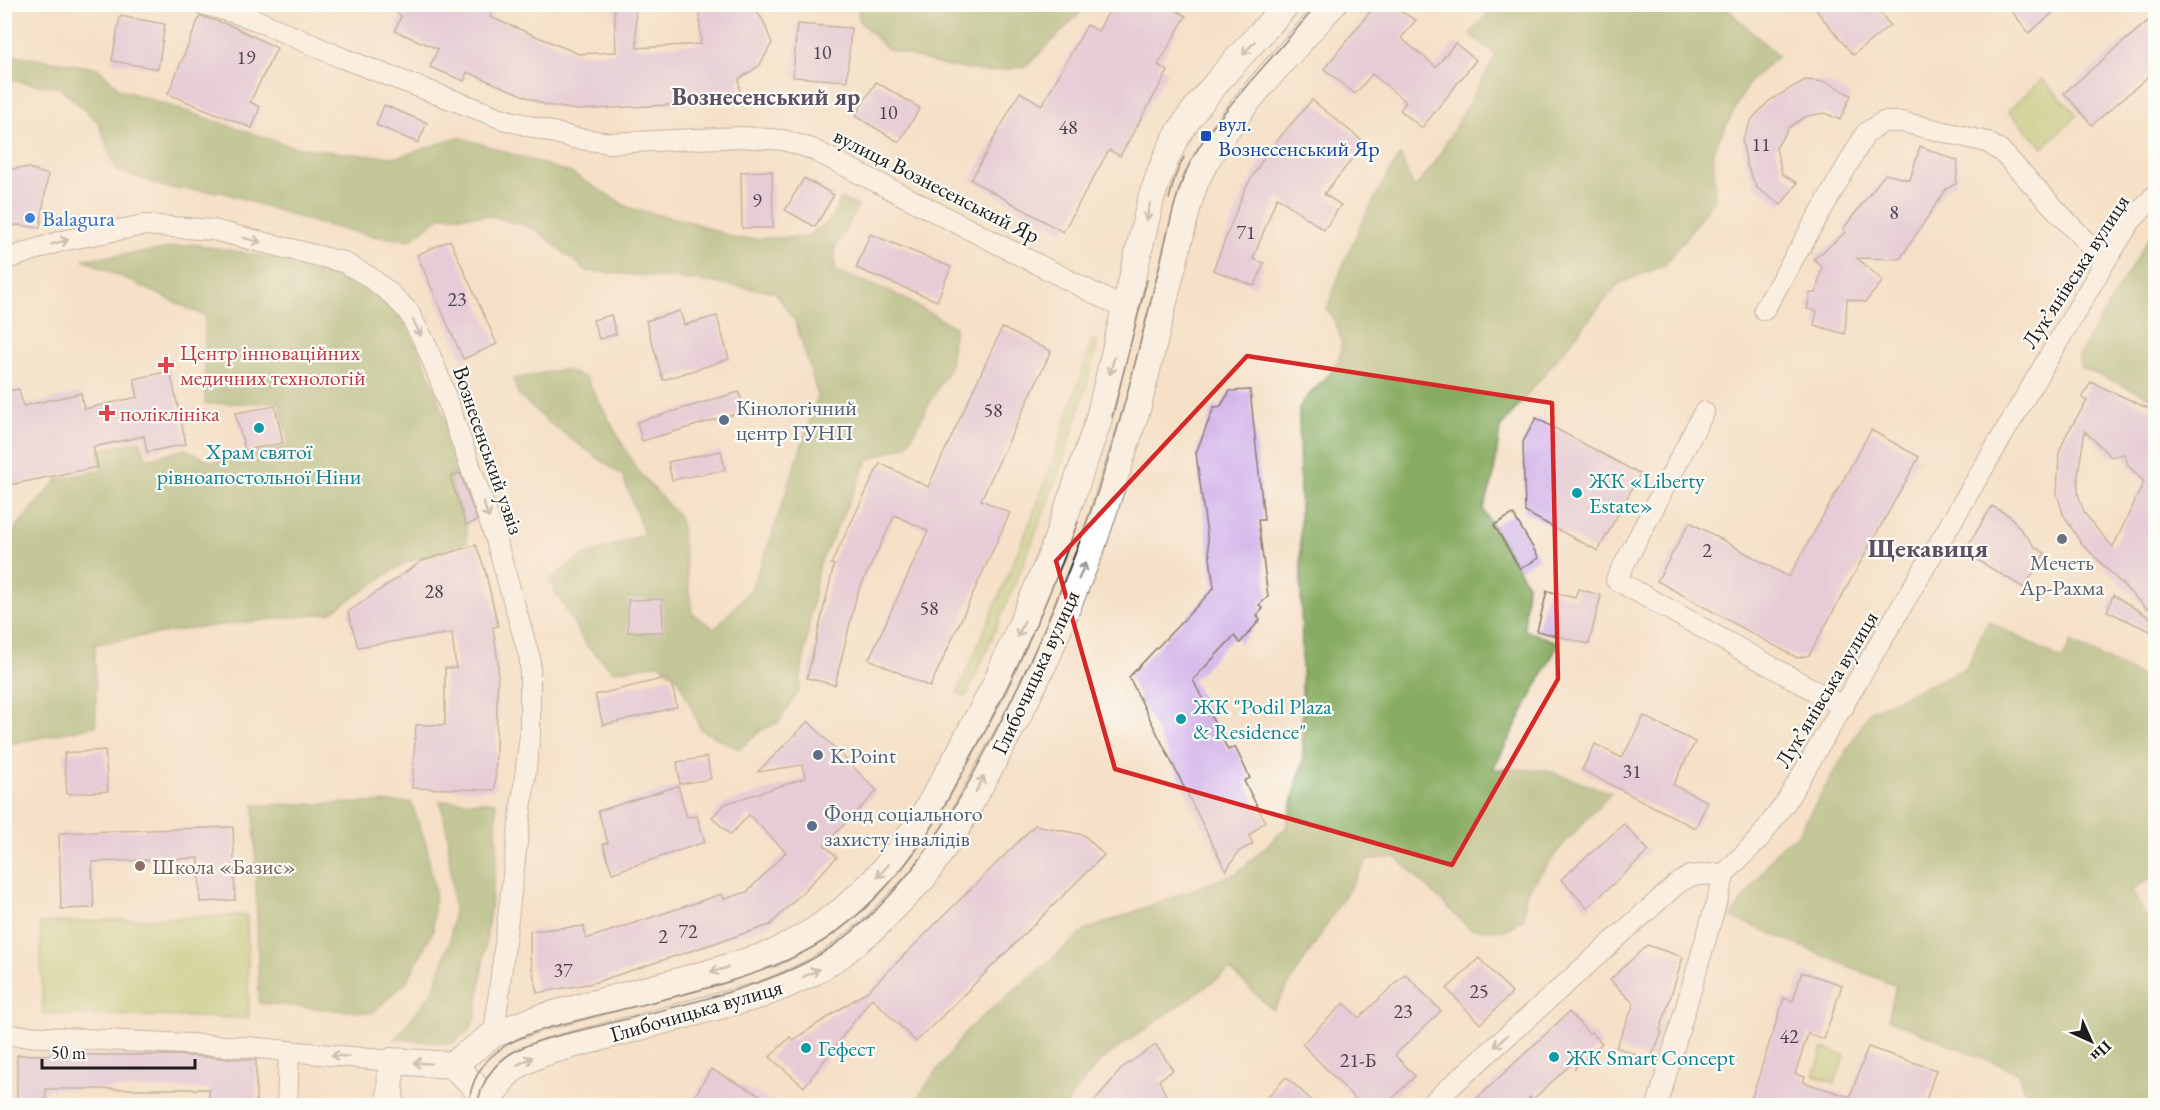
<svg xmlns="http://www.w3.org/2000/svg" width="2160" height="1110" font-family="'EB Garamond',serif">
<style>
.green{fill:#aac66c;stroke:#637144;stroke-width:1.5}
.forest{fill:#87ab60;stroke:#52643e;stroke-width:1.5}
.building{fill:#d2b3ea;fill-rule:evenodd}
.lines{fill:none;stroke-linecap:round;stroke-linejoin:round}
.minor-casing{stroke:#887e72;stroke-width:22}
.major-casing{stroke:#887e72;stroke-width:28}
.minor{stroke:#fff;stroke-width:20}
.major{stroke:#fff;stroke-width:26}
.tram{stroke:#1c1c1c;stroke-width:1.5}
.oneway{stroke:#999}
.marked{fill:none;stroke:#d62828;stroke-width:4.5;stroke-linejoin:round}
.transit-dot{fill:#1a4fb4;stroke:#fdfcf7;stroke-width:2}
.shop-dot{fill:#3f7fe0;stroke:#fdfcf7;stroke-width:2}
.health-dot{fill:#e0444e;stroke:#fdfcf7;stroke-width:2}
.service-dot{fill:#5c6f8a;stroke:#fdfcf7;stroke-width:2}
.culture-dot{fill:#0f9aa8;stroke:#fdfcf7;stroke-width:2}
.worship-dot{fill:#6b7280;stroke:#fdfcf7;stroke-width:2}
.education-dot{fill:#8d6e63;stroke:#fdfcf7;stroke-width:2}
.labels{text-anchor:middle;stroke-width:4.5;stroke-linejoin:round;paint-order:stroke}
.number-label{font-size:20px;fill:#4a4250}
.transit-label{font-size:22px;fill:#164399;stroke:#fdfcf7;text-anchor:start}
.street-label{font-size:22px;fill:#1c1c1c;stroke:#fdfcf7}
.shop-label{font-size:22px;fill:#366cbe;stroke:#fdfcf7;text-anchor:start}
.health-label{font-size:22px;fill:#be3a42;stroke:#fdfcf7;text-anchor:start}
.service-label{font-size:22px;fill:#4e5e75;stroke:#fdfcf7;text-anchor:start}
.culture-label{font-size:22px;fill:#0d838f;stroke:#fdfcf7;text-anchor:start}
.worship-label{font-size:22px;fill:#5b616d;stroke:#fdfcf7}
.education-label{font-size:22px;fill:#785e54;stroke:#fdfcf7;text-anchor:start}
.neighbourhood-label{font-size:24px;font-weight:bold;fill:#5c5164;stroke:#fdfcf7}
.quarter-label{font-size:26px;font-weight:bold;fill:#5c5164;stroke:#fdfcf7}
</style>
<rect width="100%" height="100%" fill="#fdfcf7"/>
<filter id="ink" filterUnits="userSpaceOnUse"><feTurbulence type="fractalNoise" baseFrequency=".0167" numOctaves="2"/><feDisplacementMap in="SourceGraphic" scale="12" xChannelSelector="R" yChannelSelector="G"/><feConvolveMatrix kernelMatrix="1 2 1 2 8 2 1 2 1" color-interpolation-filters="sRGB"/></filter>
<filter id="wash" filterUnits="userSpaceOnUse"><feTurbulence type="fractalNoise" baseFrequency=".008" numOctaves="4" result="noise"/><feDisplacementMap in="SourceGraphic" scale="24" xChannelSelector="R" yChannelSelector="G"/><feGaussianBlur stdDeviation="1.35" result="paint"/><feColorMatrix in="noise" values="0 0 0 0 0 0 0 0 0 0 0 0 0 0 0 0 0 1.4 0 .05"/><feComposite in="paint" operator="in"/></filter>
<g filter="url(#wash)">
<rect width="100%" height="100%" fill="#f5e0c7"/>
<!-- green -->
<g class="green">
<path d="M2042,79L2077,115L2043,147L2008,111Z"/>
<path d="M1092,340L1098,341C1091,367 1085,394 1076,420C1046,515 1006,606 966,697L957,693C985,630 1012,568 1037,504C1058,450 1075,395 1092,340Z"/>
<path d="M247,915L249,1018L43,1014L40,923Z"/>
<path d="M1823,1048L1845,1056L1835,1083L1814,1076Z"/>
</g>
<!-- forest -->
<g class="forest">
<path d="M858,5V4L1088,5L1027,66L987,72L945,66L886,48L859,21Z"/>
<path d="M1495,5H1723L1778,56L1749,82L1713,151L1715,198L1665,265L1618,284L1500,428L1493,480L1483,510L1527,584L1524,630L1559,643L1493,769L1546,770L1611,793L1562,846L1526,892L1524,918L1505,930L1470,929L1396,857L1367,860L1273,1010L1230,970L1101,1060L1073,1094L1067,1105H914L927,1084L968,1029L1086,930L1237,873L1286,828L1303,760L1299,408C1306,396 1314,390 1324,380C1348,357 1345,335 1327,309C1346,252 1368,207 1400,155L1414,189L1433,166L1496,55L1470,34Z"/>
<path d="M5,54L98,68L119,89L293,147L362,155L398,157L459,137L571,173L629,208L692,222L737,239L806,237L829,222L841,199L858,206L835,248V271L890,291L955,327L950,366L907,445L868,460L818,568L799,690L779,722L760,731L739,749L701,730L679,680L660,664L613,671L586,645L549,580L582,557L644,534L623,476L548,422L518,394L513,379L563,369L586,378L636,469L680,518L692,613L715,629L751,589L769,544L818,396L796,323L775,292L695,280L587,271L535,229L492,216H442L410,240L377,237L316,223L222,192L168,188L116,170L98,122L59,87L5,80Z"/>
<path d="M2155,227V399L2080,367L2079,355Z"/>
<path d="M193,244C238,252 283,258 327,272C347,278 369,283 384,298C425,338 444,419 462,472L450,477L466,524L467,542L403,564L330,613L194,628L95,644L96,726L5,745V550H9L15,529L58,479L101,470L98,450L141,441L146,459L186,449L212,462L289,446L279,402L205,404V316L83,259L147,252Z"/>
<path d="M1988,621L2062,660L2071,642L2155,683V875L2132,890L2155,935V1105H2031L2017,1072L1888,1019L1896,986L1731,917L1781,845L1796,837L1870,711L1966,668Z"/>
<path d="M440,801L496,802L497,855L476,1017L470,1030L451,1044L395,1039L433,991L450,941L454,908L447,831Z"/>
<path d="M411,802L426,844L435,892L433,931L407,981L372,1013L259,1003L254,805Z"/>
</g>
<g id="blocks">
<!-- building -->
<g class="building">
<path d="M386,4H495L490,17L579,54L616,52L614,4H635L637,48L701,44L699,4H751L763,20L772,43L759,66L739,79L740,101L577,110L546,105L467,72L464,81L430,67L438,49L395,31L401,16Z"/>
<path d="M1113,4H1166L1186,16L1158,65L1168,71L1120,156L1109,150L1063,232L971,180L1020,92L1042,105L1087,25L1098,31Z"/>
<path d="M1376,4H1387L1416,20L1401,38L1436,67L1455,43L1476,60L1422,128L1400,110L1406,102L1372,74L1355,94L1324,69Z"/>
<path d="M1811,4H1873L1890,25L1853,55Z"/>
<path d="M2006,4H2063L2029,33Z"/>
<path d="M2156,14V70L2092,125L2064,93Z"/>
<path d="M120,16L165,24L158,69L112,61Z"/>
<path d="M200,16L232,26L277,48L250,102L260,107L252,128L168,94Z"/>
<path d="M797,24L851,28L847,81L793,77Z"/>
<path d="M1805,80L1827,82L1851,95L1840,120L1825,113L1807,116L1789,127L1776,148L1782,174L1797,183L1781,205L1757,188L1747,166L1742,140L1752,119L1769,101Z"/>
<path d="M876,82L920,108L899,142L855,116Z"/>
<path d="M1312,100L1365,143L1324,194L1341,205L1324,230L1277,197L1253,259L1264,263L1255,286L1213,270L1245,189L1267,152Z"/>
<path d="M384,105L427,123L418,143L376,125Z"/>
<path d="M1920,146L1958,161L1956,184L1946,189L1900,259L1857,258L1883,281L1865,302L1847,299L1845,334L1814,325L1817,311L1807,309L1810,293H1816L1822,267L1814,259L1846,232L1843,229L1885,174L1910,180Z"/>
<path d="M18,168H29L48,175L40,228L18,225L4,227V171Z"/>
<path d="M772,171L773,228H742L741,172Z"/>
<path d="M804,178L834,195L815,227L785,210Z"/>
<path d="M870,234L951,267L937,301L856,268Z"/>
<path d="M450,240L497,344L463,359L417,255Z"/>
<path d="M680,311L684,325L717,316L729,359L663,380L646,321Z"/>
<path d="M611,315L616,334L599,339L593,320Z"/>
<path d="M1002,328L1051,351L981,500L1010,513L930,687L869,659L928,531L895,515L857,594L835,685L807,678L834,565L831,564L880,463L928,487Z"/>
<path d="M170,371L186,444L147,452L144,436L93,447L98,467L4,486V392L19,389L23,406L81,393L84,409L138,397L134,379Z"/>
<path d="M2091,382L2156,412V591L2147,609L2081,543L2063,514L2057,494L2059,453L2066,435L2087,401L2082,398ZM2085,431L2111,457L2124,454L2129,466L2144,482L2113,547L2094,526L2084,512L2078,494V474Z"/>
<path d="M1250,390L1264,520H1258L1268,597L1259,605L1263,609L1257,615L1260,620L1240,643L1234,636L1193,680L1228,750L1235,747L1250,778L1244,781L1265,821L1249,836L1253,844L1239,851L1226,871L1129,677L1214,588L1196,453L1214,407H1220L1230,391Z"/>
<path d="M739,392L745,411L642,441L637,422Z"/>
<path d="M275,406L283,443L245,450L235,413Z"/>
<path d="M1536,418L1640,474L1598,551L1525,512L1523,442Z"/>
<path d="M1871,430L1919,457L1809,655L1797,658L1657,581L1690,522L1789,577Z"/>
<path d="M721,451L725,470L672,480L668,462Z"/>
<path d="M460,473L477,521L466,525L450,477Z"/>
<path d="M1992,506L2010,516L2035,547L2045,553L2024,588L1964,552Z"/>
<path d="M1513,514L1539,558L1520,569L1494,525Z"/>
<path d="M476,545L485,570L498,626L493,627L498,662L495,790L412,788L416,725H445V668H456L452,633L358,647L348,612L422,561Z"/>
<path d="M1578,589L1601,595L1589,644L1537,631L1547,591L1575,598Z"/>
<path d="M2113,595L2156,621V634L2107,611Z"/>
<path d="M662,599L663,632H628V600Z"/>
<path d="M670,677L677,707L603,725L595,695Z"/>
<path d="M1644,716L1695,742L1673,785L1708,802L1695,828L1582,770L1595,744L1622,758Z"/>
<path d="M808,721L877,791L824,845L837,857L770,925L593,983L537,993L530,957V931L584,926L586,939L722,894L724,899L747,892L786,852L749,815L730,835L712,817L725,804L805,778L802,765L758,772Z"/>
<path d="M105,750L108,791L67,794L64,753Z"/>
<path d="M707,757L711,779L680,784L677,762Z"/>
<path d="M678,786L687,817L697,816L705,842L612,873L603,844L608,843L598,811Z"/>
<path d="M1624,824L1649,851L1587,908L1561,879Z"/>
<path d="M1035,825L1084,835L1104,855L916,1042L872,998L804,1087L770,1057L790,1037L793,1040L868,991Z"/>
<path d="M233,827L235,900L200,902L199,858L92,862L94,908L61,909L59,833Z"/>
<path d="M1647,945L1683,957L1660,1031L1662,1032L1650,1060L1616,1047L1634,1004L1610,980Z"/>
<path d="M1479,958L1512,993L1480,1024L1447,989Z"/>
<path d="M1802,972L1842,985L1824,1039L1808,1034L1795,1074L1805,1077L1803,1082L1850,1097L1868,1047L1936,1070L1924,1106H1749L1784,998L1793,1001Z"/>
<path d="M1405,974L1441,1011L1395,1055L1415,1076L1385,1106H1362L1302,1044L1344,1003L1359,1018Z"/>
<path d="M1569,1012L1589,1034L1591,1032L1602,1043L1575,1068L1578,1058L1532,1100L1530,1097L1521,1106H1469Z"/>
<path d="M1156,1045L1173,1070L1159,1080L1171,1106H1090L1123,1067Z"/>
<path d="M17,1055H173L256,1060V1106H209V1089H46L45,1106H17Z"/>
<path d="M711,1069L780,1106H689Z"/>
<path d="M1286,1077L1318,1106H1260Z"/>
</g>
</g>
</g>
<g filter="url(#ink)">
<use href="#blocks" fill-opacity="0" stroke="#887e72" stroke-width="1.5"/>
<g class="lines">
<!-- minor casing -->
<g class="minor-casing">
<g id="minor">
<path d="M202,4L232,12L256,20L342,58L503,119L574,138L610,143L741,137L783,140L812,149L1125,309"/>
<path d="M4,260L61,241L144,225L213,230L343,262L368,276L390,293L408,311L427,347L440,380L496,540L530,659V735L494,1034"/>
<path d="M1764,310L1866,133L1883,122H1902L1987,142L2002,152L2105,262"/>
<path d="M1704,412L1616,580L1844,707"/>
<path d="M4,1035L248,1047L391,1061"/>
<path d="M287,1106L289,1052"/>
<path d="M1429,1106L1677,884L1690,876L1725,873L1758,840L1786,802L2105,262L2131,221L2156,194"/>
<path d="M1657,1106L1725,873"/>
</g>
</g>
<!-- major casing -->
<g class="major-casing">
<g id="major">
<path d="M452,1065L494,1034L539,1018L709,973L774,953L814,931L844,909L871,884L892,860L919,823L957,757L995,685L1051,556L1098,422L1151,199C1159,176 1167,152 1180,131C1210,85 1251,45 1287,4"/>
<path d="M390,1106L391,1061L452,1065L473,1084L487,1106"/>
<path d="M491,1106C498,1073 518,1063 546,1052L761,995L784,986L814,972L842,954L874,928L923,878L957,828L1017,718L1046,659L1093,544L1138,406L1188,205C1191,195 1194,184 1199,174C1231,111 1287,58 1333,4"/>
</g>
</g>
<!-- minor -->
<use href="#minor" class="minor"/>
<!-- major -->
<use href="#major" class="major"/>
<!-- tram -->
<g class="tram">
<path d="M1169,199L1175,177L1184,157"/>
<path d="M1112,417L1147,280"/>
<path d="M468,1106C471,1083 479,1065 498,1051C523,1031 560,1025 591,1017C658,1000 743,984 804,952C855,926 899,877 930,830C943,810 954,787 966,766C1010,688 1046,606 1078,522"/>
<path d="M477,1106C481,1083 493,1064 513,1052C539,1038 571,1033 599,1026C664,1009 745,993 805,963C852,939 889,900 920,859C954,813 981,761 1006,711C1056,610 1097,506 1126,398C1138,352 1150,306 1161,260C1169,227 1176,191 1191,161C1206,132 1228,108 1249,83C1272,57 1295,31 1318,4"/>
</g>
</g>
<!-- one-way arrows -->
<defs><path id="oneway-shaft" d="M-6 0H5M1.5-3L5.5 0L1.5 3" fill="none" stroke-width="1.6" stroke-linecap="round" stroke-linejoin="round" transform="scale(1.5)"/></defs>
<g class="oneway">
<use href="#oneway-shaft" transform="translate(1249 48) rotate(132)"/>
<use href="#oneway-shaft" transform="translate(1148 212) rotate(103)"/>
<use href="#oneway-shaft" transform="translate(252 240) rotate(14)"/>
<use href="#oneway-shaft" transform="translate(60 242) rotate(-15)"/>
<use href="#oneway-shaft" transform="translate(417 328) rotate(63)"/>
<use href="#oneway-shaft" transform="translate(1112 366) rotate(104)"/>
<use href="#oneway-shaft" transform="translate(486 510) rotate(71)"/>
<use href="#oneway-shaft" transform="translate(1082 571) rotate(-68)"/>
<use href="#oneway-shaft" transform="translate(1021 629) rotate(114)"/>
<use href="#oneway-shaft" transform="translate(980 784) rotate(-61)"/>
<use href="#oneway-shaft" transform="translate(883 871) rotate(131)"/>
<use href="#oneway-shaft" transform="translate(719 970) rotate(164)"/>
<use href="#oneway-shaft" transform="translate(811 973) rotate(-27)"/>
<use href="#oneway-shaft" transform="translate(1501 1041) rotate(138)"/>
<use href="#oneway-shaft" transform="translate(340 1056) rotate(-175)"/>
<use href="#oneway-shaft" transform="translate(525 1061) rotate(-27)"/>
<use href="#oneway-shaft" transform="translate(422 1063) rotate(-176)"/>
</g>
</g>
<!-- marked area -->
<path d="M0 0H2160V1110H0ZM1247,356L1552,403L1558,679L1452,865L1115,769L1056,561Z" fill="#f5e0c7" fill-opacity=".55" fill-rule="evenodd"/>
<path class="marked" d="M1247,356L1552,403L1558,679L1452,865L1115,769L1056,561Z"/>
<!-- markers -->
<rect class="transit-dot" x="1200" y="130" width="12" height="12" rx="3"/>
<circle class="shop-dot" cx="30" cy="218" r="6"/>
<g class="health-dot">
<path d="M163 356h6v6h6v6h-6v6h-6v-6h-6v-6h6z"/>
<path d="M104 404h6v6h6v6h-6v6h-6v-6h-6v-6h6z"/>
</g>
<g class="service-dot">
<circle cx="724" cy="420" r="6"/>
<circle cx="818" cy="755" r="6"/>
<circle cx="812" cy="826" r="6"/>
</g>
<g class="culture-dot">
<circle cx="259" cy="428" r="6"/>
<circle cx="1577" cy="493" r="6"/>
<circle cx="1181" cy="719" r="6"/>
<circle cx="806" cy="1048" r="6"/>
<circle cx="1554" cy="1057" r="6"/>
</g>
<circle class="worship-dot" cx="2062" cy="539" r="6"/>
<circle class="education-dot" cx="140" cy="866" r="6"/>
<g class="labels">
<!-- number labels -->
<g class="number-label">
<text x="822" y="59">10</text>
<text x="246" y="64">19</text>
<text x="888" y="119">10</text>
<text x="1068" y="134">48</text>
<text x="1761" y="151">11</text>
<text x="757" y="207">9</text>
<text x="1894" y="219">8</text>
<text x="1246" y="239">71</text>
<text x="457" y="306">23</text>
<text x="993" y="417">58</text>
<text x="1707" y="557">2</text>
<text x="434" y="598">28</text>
<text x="929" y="615">58</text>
<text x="1632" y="778">31</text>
<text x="688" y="938">72</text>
<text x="663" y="943">2</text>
<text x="563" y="977">37</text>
<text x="1479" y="998">25</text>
<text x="1403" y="1018">23</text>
<text x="1789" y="1043">42</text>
<text x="1358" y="1067">21-Б</text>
</g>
<!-- transit labels -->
<g class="transit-label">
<text x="1218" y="131">вул.<tspan x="1218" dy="25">Вознесенський Яр</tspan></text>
</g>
<!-- street labels -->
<g class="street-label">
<text transform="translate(937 185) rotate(27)" y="8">вулиця Вознесенський Яр</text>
<text transform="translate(2075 271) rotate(-57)" y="8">Лукʼянівська вулиця</text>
<text transform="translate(489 450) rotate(71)" y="8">Вознесенський узвіз</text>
<text transform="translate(1035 672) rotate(-65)" y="8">Глибочицька вулиця</text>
<text transform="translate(1826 689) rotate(-59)" y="8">Лукʼянівська вулиця</text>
<text transform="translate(696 1010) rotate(-16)" y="8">Глибочицька вулиця</text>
</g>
<!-- shop labels -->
<g class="shop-label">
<text x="42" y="226">Balagura</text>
</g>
<!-- health labels -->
<g class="health-label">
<text x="180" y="360">Центр інноваційних<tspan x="180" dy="25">медичних технологій</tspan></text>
<text x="120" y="421">поліклініка</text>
</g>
<!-- service labels -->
<g class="service-label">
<text x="736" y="415">Кінологічний<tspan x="736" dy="25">центр ГУНП</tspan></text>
<text x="830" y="763">K.Point</text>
<text x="824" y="821">Фонд соціального<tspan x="824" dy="25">захисту інвалідів</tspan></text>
</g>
<!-- culture labels -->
<g class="culture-label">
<text x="259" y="459" text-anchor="middle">Храм святої<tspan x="259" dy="25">рівноапостольної Ніни</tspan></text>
<text x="1589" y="488">ЖК «Liberty<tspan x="1589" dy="25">Estate»</tspan></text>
<text x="1193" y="714">ЖК "Podil Plaza<tspan x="1193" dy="25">&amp; Residence"</tspan></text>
<text x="818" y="1056">Гефест</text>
<text x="1566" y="1065">ЖК Smart Concept</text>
</g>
<!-- worship labels -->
<g class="worship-label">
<text x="2062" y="570">Мечеть<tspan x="2062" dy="25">Ар-Рахма</tspan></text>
</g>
<!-- education labels -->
<g class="education-label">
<text x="152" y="874">Школа «Базис»</text>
</g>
<!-- neighbourhood labels -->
<g class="neighbourhood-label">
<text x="766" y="105">Вознесенський яр</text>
</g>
<!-- quarter labels -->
<g class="quarter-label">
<text x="1928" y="557">Щекавиця</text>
</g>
</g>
<!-- margin -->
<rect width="2160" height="1110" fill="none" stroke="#fdfcf7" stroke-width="24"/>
<!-- north arrow -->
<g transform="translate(2091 1041) rotate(135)" stroke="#fdfcf7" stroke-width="4.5" paint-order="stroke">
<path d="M0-4.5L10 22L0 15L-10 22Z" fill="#1c1c1c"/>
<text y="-9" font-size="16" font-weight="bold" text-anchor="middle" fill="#1c1c1c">Пн</text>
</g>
<!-- scale -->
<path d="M42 1059v9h153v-9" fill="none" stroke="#1c1c1c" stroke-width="3"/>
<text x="51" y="1059" font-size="18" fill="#1c1c1c" stroke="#fdfcf7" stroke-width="4.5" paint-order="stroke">50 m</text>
</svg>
